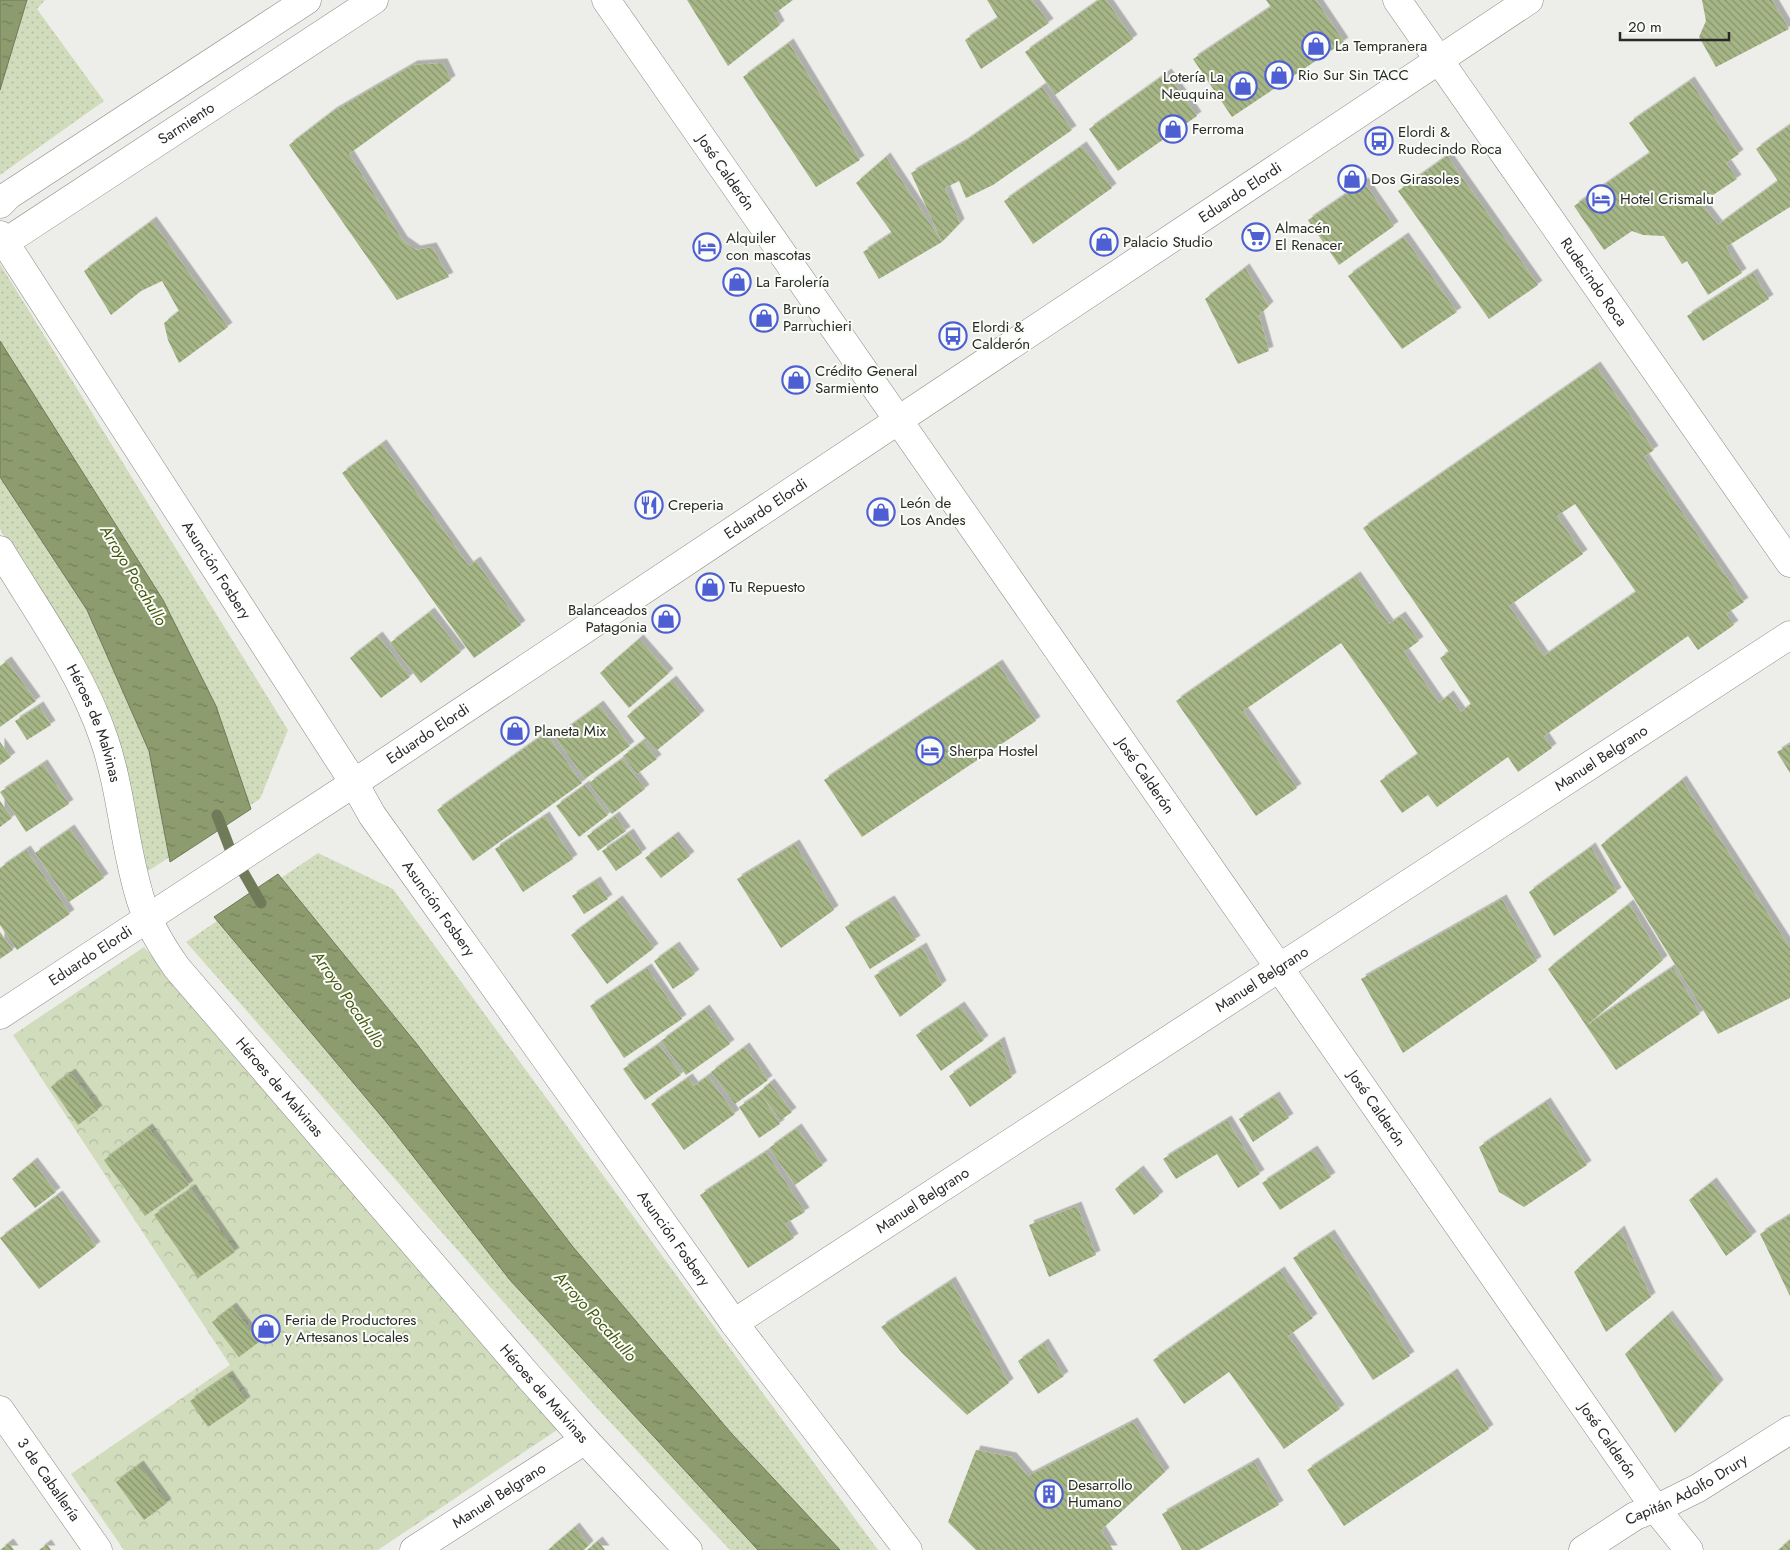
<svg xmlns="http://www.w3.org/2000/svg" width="1790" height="1550" font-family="Jost,sans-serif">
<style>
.grass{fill:url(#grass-dots)}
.forest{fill:url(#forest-crowns)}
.water{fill:url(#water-ripples);stroke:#6f7a59}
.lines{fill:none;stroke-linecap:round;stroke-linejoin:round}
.stream{stroke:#6f7a59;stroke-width:11}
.building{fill:url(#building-back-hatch);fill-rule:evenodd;filter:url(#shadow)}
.street-casing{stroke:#888a85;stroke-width:29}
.secondary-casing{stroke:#888a85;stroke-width:29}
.street{stroke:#fff;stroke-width:28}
.secondary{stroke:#fff;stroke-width:28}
.labels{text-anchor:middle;stroke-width:4;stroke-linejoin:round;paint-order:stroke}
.poi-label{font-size:15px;fill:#292a28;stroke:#fafcf7;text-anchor:start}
.street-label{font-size:15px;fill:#292a28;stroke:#fafcf7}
.water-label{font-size:16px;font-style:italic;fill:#46580f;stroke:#fafcf7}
</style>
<defs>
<pattern id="grass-dots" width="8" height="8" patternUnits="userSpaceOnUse" patternTransform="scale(1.25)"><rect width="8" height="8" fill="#d1dcbc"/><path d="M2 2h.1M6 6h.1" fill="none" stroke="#b3bda2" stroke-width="1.8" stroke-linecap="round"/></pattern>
<pattern id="forest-crowns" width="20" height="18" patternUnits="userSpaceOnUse" patternTransform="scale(1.25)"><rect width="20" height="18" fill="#d1dcbc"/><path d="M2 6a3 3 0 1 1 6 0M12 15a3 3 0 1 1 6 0" fill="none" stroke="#b3bda2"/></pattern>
<pattern id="water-ripples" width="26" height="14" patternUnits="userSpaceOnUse" patternTransform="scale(1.25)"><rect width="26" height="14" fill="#8d9c6e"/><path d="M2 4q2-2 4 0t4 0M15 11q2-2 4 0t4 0" fill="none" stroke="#737f5a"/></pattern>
<pattern id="building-back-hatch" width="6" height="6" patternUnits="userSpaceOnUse" patternTransform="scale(1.25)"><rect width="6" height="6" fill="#a6b686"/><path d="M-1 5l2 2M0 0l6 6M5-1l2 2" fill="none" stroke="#87946e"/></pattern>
<filter id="shadow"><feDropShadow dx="4.5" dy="-4.5" stdDeviation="0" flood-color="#0004"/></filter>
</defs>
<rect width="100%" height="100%" fill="#edeeea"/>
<!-- grass -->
<g class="grass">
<path d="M0,0H45L37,9L104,101L0,175Z"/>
<path d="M0,264L288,730L260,799L148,871L110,727L0,529Z"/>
<path d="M318,853L393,889L878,1550H730L595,1406L186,942Z"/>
</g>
<!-- forest -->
<path class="forest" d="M144,947L557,1430L378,1550H124L71,1474L230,1365L13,1035Z"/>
<!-- water -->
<g class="water">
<path d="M0,0H27L0,90Z"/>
<path d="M0,341L163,600L216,706L251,809L170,862L149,751L87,610L0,477Z"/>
<path d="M278,874L416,1043L573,1247L731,1433L840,1550H758L510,1280L388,1124L214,917Z"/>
</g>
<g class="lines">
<!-- stream -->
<path class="stream" d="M217,815L230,849L261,903"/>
</g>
<!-- building -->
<g class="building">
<path d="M687,0H793L774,14L780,25L728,66Z"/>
<path d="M987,0H1032L1049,23L981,69L965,40L998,18Z"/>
<path d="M1099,0H1106L1133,39L1055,95L1025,52Z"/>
<path d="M1266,0H1316L1344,42L1232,117L1193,59L1271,7Z"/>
<path d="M1702,0H1772L1789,29L1716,67L1699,37L1706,21Z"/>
<path d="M789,43L860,160L816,187L743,77Z"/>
<path d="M443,63L451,80L349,154L403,241L416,250L432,247L449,277L397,300L289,145L332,112L413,65Z"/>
<path d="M1167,73L1197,116L1118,171L1089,129Z"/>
<path d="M1690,81L1739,154L1726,163L1737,179L1713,195L1704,193L1702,204L1718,225L1778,181L1756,149L1790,125V207L1726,247L1742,273L1708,295L1687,261L1682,264L1664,236L1643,235L1632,231L1604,250L1574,206L1650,153L1629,123Z"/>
<path d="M1042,87L1072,130L993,185L966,198L959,181L945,188L960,223L942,242L911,173L963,143Z"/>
<path d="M1082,146L1112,188L1033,244L1004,201Z"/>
<path d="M1447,156L1538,285L1489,319L1398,191Z"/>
<path d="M886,157L942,242L879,279L863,252L892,233L856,183Z"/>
<path d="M1364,182L1394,226L1339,265L1308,220Z"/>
<path d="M152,221L228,327L179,363L168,340L164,323L179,311L162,281L141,291L111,315L84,271Z"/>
<path d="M1404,237L1457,312L1402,349L1348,276Z"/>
<path d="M1245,268L1269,306L1259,315L1269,351L1238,364L1205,299Z"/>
<path d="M1753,273L1769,299L1703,341L1687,316Z"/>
<path d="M1596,366L1654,450L1644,457L1744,602L1726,614L1734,625L1698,650L1688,636L1544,736L1552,748L1518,772L1508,757L1437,807L1428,795L1402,813L1380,781L1418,754L1341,643L1243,711L1297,788L1256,816L1176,701L1356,576L1389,624L1401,616L1419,641L1404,652L1439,703L1449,695L1461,712L1471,704L1440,658L1449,652L1363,528ZM1575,504L1636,592L1544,656L1509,606L1583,554L1557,516Z"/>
<path d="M382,444L469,566L476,561L521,625L474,658L342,473Z"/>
<path d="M430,612L461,652L421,683L390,643Z"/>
<path d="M378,636L410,677L381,698L350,658Z"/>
<path d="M639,639L669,673L629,708L600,673Z"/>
<path d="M7,661L36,701L0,727V666Z"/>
<path d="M998,664L1036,721L862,837L824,780Z"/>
<path d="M672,680L700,715L656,751L627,716Z"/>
<path d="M599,705L630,746L585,779L555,737Z"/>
<path d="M39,706L51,725L27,740L15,721Z"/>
<path d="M546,733L582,783L473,861L437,810Z"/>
<path d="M643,741L657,759L637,774L623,756Z"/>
<path d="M0,742L11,757L0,765Z"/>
<path d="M1790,744V773L1777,752Z"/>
<path d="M622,759L645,789L612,814L589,783Z"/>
<path d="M43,764L69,804L26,832L0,792Z"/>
<path d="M1682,780L1790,948V998L1718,1034L1601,845Z"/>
<path d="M585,785L608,815L579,837L556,806Z"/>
<path d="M0,801L12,818L0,827Z"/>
<path d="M545,816L573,859L523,892L495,849Z"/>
<path d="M615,816L626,831L598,851L587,836Z"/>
<path d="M70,829L104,878L69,902L35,853Z"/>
<path d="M629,833L642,853L616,871L602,851Z"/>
<path d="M674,836L690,856L661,878L645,858Z"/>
<path d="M795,844L834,910L781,948L737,879Z"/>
<path d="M1591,847L1617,892L1554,936L1529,892Z"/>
<path d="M26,850L70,914L17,950L0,925V868Z"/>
<path d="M596,881L608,899L584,914L572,896Z"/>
<path d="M1502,899L1537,961L1403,1053L1361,979Z"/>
<path d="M618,900L654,948L607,984L571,935Z"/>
<path d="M890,900L916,940L870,969L845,927Z"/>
<path d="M1629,904L1663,960L1587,1025L1673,967L1700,1014L1616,1070L1548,969Z"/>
<path d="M0,932L13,950L0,959Z"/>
<path d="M675,946L695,974L673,989L654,961Z"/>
<path d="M922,947L942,985L900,1017L874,976Z"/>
<path d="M647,968L682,1019L624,1058L590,1006Z"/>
<path d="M960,1006L984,1040L941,1071L916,1035Z"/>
<path d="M705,1009L730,1044L686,1075L661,1041Z"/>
<path d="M1000,1041L1012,1077L970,1107L949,1076Z"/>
<path d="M659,1044L681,1075L645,1100L623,1069Z"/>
<path d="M745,1047L768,1080L735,1104L711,1072Z"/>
<path d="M71,1073L98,1110L78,1125L51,1087Z"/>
<path d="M708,1076L735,1114L684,1150L651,1104L688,1078L694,1086Z"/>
<path d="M770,1083L792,1112L781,1120L759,1092Z"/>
<path d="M760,1093L780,1124L759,1138L739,1107Z"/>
<path d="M1275,1096L1289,1118L1253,1142L1239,1119Z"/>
<path d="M1546,1102L1587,1165L1524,1207L1499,1192L1479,1147Z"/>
<path d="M1227,1120L1260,1174L1238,1188L1217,1154L1176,1179L1163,1159Z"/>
<path d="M148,1128L189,1185L145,1216L104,1160Z"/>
<path d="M797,1128L823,1165L795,1185L769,1148Z"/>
<path d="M1313,1150L1331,1177L1280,1210L1262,1183Z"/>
<path d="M766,1152L805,1212L785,1224L794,1238L748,1268L700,1195Z"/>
<path d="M33,1162L56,1192L35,1208L12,1179Z"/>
<path d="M1139,1170L1159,1196L1134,1215L1115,1189Z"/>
<path d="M1712,1182L1752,1236L1726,1256L1689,1200Z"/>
<path d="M191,1189L235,1252L198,1278L154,1215Z"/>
<path d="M58,1195L96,1246L39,1289L0,1238Z"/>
<path d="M1077,1206L1096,1255L1049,1277L1029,1225Z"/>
<path d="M1790,1215V1296L1760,1234Z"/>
<path d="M1620,1230L1651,1297L1606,1332L1574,1272Z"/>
<path d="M1330,1234L1410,1356L1373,1380L1293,1258Z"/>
<path d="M1280,1271L1313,1318L1288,1336L1340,1409L1284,1449L1229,1372L1184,1404L1153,1360Z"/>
<path d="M951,1281L1009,1383L967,1415L902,1353L881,1327Z"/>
<path d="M232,1307L259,1342L239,1357L212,1322Z"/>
<path d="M1668,1315L1719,1384L1675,1433L1625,1354Z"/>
<path d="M1044,1343L1064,1376L1038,1394L1018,1361Z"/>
<path d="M1453,1373L1489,1429L1344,1526L1307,1470Z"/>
<path d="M228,1375L246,1401L208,1427L190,1401Z"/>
<path d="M1133,1422L1165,1472L1101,1530L1113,1550H976L948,1522L976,1450L1012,1457L1028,1476Z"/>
<path d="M1254,1462L1279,1505L1199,1550H1182L1162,1514Z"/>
<path d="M139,1465L167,1503L144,1520L116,1482Z"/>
<path d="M575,1527L589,1545L584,1550H548Z"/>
<path d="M1790,1540V1550H1778Z"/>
<path d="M598,1541L605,1550H587Z"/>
<path d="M9,1543L14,1550H0Z"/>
<path d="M47,1544L51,1550H39Z"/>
</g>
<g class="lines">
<!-- street casing -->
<g class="street-casing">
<g id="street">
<path id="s1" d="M606,0L1655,1508L1689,1550"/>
<path id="s2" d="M1397,0L1790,563"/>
<path d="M0,204L9,195L307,0"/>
<path id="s3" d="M0,235L354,783L372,815L734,1323L908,1550"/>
<path id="s4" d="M4,243L374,0"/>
<path id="s5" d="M0,550C37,611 81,671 104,739C122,792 124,848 141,901C149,925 162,947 177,968L529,1377L585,1440L688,1550"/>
<path id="s6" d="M734,1323L1790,635"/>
<path id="s7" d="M414,1550L585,1440"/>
<path id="s8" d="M1583,1550L1635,1516L1666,1504L1698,1488L1790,1430"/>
</g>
</g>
<!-- secondary casing -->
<g class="secondary-casing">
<g id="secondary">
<path id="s9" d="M0,1015L354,783L1529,0"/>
<path id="s10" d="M0,1410L98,1550"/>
</g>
</g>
<!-- street -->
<use href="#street" class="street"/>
<!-- secondary -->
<use href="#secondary" class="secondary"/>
</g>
<!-- icons -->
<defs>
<g id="shop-ring" transform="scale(1.4375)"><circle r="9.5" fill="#fafcf7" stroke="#4e5ed3" stroke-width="1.5"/><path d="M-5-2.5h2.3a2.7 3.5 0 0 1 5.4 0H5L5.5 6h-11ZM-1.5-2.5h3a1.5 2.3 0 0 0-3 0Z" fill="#4e5ed3"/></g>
<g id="bus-ring" transform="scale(1.4375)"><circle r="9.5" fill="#fafcf7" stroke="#4e5ed3" stroke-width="1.5"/><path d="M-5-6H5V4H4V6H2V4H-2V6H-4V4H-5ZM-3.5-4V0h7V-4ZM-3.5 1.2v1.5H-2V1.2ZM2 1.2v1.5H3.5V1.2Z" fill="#4e5ed3"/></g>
<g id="hotel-ring" transform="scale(1.4375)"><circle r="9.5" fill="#fafcf7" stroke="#4e5ed3" stroke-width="1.5"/><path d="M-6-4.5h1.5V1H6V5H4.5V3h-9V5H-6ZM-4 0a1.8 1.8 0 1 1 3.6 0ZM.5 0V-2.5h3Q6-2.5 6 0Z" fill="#4e5ed3"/></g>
<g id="supermarket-ring" transform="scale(1.4375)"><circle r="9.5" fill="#fafcf7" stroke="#4e5ed3" stroke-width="1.5"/><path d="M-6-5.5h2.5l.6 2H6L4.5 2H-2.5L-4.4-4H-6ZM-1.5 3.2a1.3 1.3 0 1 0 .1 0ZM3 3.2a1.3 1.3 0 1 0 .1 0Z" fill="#4e5ed3"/></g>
<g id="restaurant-ring" transform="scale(1.4375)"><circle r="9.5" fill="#fafcf7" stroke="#4e5ed3" stroke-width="1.5"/><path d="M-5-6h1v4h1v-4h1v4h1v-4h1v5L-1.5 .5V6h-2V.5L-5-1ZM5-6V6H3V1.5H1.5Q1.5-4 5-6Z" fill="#4e5ed3"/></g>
<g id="building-ring" transform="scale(1.4375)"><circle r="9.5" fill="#fafcf7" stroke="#4e5ed3" stroke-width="1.5"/><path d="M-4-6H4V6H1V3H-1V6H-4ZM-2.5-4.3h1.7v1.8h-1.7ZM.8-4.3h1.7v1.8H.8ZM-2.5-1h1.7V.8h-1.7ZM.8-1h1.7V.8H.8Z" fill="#4e5ed3"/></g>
</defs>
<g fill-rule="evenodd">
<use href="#shop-ring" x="1316" y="46"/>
<use href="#shop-ring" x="1279" y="75"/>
<use href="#shop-ring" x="1243" y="86"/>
<use href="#shop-ring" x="1173" y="129"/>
<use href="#bus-ring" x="1379" y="141"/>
<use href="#shop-ring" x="1352" y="179"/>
<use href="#hotel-ring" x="1601" y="199"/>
<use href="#supermarket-ring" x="1256" y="237"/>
<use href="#shop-ring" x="1104" y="242"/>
<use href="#hotel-ring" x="707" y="247"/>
<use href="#shop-ring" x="737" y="282"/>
<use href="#shop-ring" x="764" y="318"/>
<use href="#bus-ring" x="953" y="336"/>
<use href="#shop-ring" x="796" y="380"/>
<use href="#restaurant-ring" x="649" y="505"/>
<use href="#shop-ring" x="881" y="512"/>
<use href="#shop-ring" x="710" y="587"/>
<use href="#shop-ring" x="666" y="619"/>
<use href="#shop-ring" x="515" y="731"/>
<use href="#hotel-ring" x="930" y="751"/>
<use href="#shop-ring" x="266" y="1329"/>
<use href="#building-ring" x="1049" y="1494"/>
</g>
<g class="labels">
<!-- poi labels -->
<g class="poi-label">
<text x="1335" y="51">La Tempranera</text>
<text x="1298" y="80">Rio Sur Sin TACC</text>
<text x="1224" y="82" text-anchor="end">Lotería La<tspan x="1224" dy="17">Neuquina</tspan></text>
<text x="1192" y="134">Ferroma</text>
<text x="1398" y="137">Elordi &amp;<tspan x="1398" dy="17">Rudecindo Roca</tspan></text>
<text x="1371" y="184">Dos Girasoles</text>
<text x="1620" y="204">Hotel Crismalu</text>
<text x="1275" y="233">Almacén<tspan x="1275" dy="17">El Renacer</tspan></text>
<text x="726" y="243">Alquiler<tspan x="726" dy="17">con mascotas</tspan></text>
<text x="1123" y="247">Palacio Studio</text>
<text x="756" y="287">La Farolería</text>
<text x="783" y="314">Bruno<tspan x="783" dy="17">Parruchieri</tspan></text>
<text x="972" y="332">Elordi &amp;<tspan x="972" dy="17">Calderón</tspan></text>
<text x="815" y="376">Crédito General<tspan x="815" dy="17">Sarmiento</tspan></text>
<text x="900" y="508">León de<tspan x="900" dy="17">Los Andes</tspan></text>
<text x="668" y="510">Creperia</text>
<text x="729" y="592">Tu Repuesto</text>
<text x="647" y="615" text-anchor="end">Balanceados<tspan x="647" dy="17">Patagonia</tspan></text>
<text x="534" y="736">Planeta Mix</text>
<text x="949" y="756">Sherpa Hostel</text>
<text x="285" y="1325">Feria de Productores<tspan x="285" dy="17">y Artesanos Locales</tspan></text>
<text x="1068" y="1490">Desarrollo<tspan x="1068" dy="17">Humano</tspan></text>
</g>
<!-- street labels -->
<g class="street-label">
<text dy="5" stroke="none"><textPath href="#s4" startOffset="218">Sarmiento</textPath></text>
<text dy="5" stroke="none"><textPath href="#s1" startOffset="210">José Calderón</textPath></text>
<text dy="5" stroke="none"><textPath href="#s9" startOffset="1488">Eduardo Elordi</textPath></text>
<text dy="5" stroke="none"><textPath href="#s2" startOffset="344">Rudecindo Roca</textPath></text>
<text dy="5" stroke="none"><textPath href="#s9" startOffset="918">Eduardo Elordi</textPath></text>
<text dy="5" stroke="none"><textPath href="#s3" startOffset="399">Asunción Fosbery</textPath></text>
<text dy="5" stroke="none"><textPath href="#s5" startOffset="198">Héroes de Malvinas</textPath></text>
<text dy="5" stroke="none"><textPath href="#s9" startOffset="512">Eduardo Elordi</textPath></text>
<text dy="5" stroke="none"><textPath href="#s6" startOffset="1035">Manuel Belgrano</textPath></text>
<text dy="5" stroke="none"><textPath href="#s1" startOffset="945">José Calderón</textPath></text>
<text dy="5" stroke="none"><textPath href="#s3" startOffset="804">Asunción Fosbery</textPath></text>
<text dy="5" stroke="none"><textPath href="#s9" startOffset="108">Eduardo Elordi</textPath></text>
<text dy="5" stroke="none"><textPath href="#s6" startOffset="630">Manuel Belgrano</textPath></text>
<text dy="5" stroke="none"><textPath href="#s5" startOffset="616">Héroes de Malvinas</textPath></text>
<text dy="5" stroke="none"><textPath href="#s1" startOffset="1350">José Calderón</textPath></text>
<text dy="5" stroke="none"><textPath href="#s6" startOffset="225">Manuel Belgrano</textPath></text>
<text dy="5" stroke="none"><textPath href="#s3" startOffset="1209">Asunción Fosbery</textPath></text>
<text dy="5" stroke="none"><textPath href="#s5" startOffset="1021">Héroes de Malvinas</textPath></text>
<text dy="5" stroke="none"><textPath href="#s1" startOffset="1755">José Calderón</textPath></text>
<text dy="5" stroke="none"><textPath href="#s10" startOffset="85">3 de Caballería</textPath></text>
<text dy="5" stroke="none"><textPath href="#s8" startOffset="120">Capitán Adolfo Drury</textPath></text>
<text dy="5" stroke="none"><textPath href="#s7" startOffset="101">Manuel Belgrano</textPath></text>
</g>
<!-- water labels -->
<g class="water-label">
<text transform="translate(134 575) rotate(59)" y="6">Arroyo Pocahullo</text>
<text transform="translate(349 999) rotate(55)" y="6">Arroyo Pocahullo</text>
<text transform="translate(596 1316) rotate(48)" y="6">Arroyo Pocahullo</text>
</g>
</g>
<!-- scale -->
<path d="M1620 32v8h109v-8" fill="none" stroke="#292a28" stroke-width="2.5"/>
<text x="1628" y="32" font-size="15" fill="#292a28" stroke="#fafcf7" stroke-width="4" paint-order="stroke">20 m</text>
</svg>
